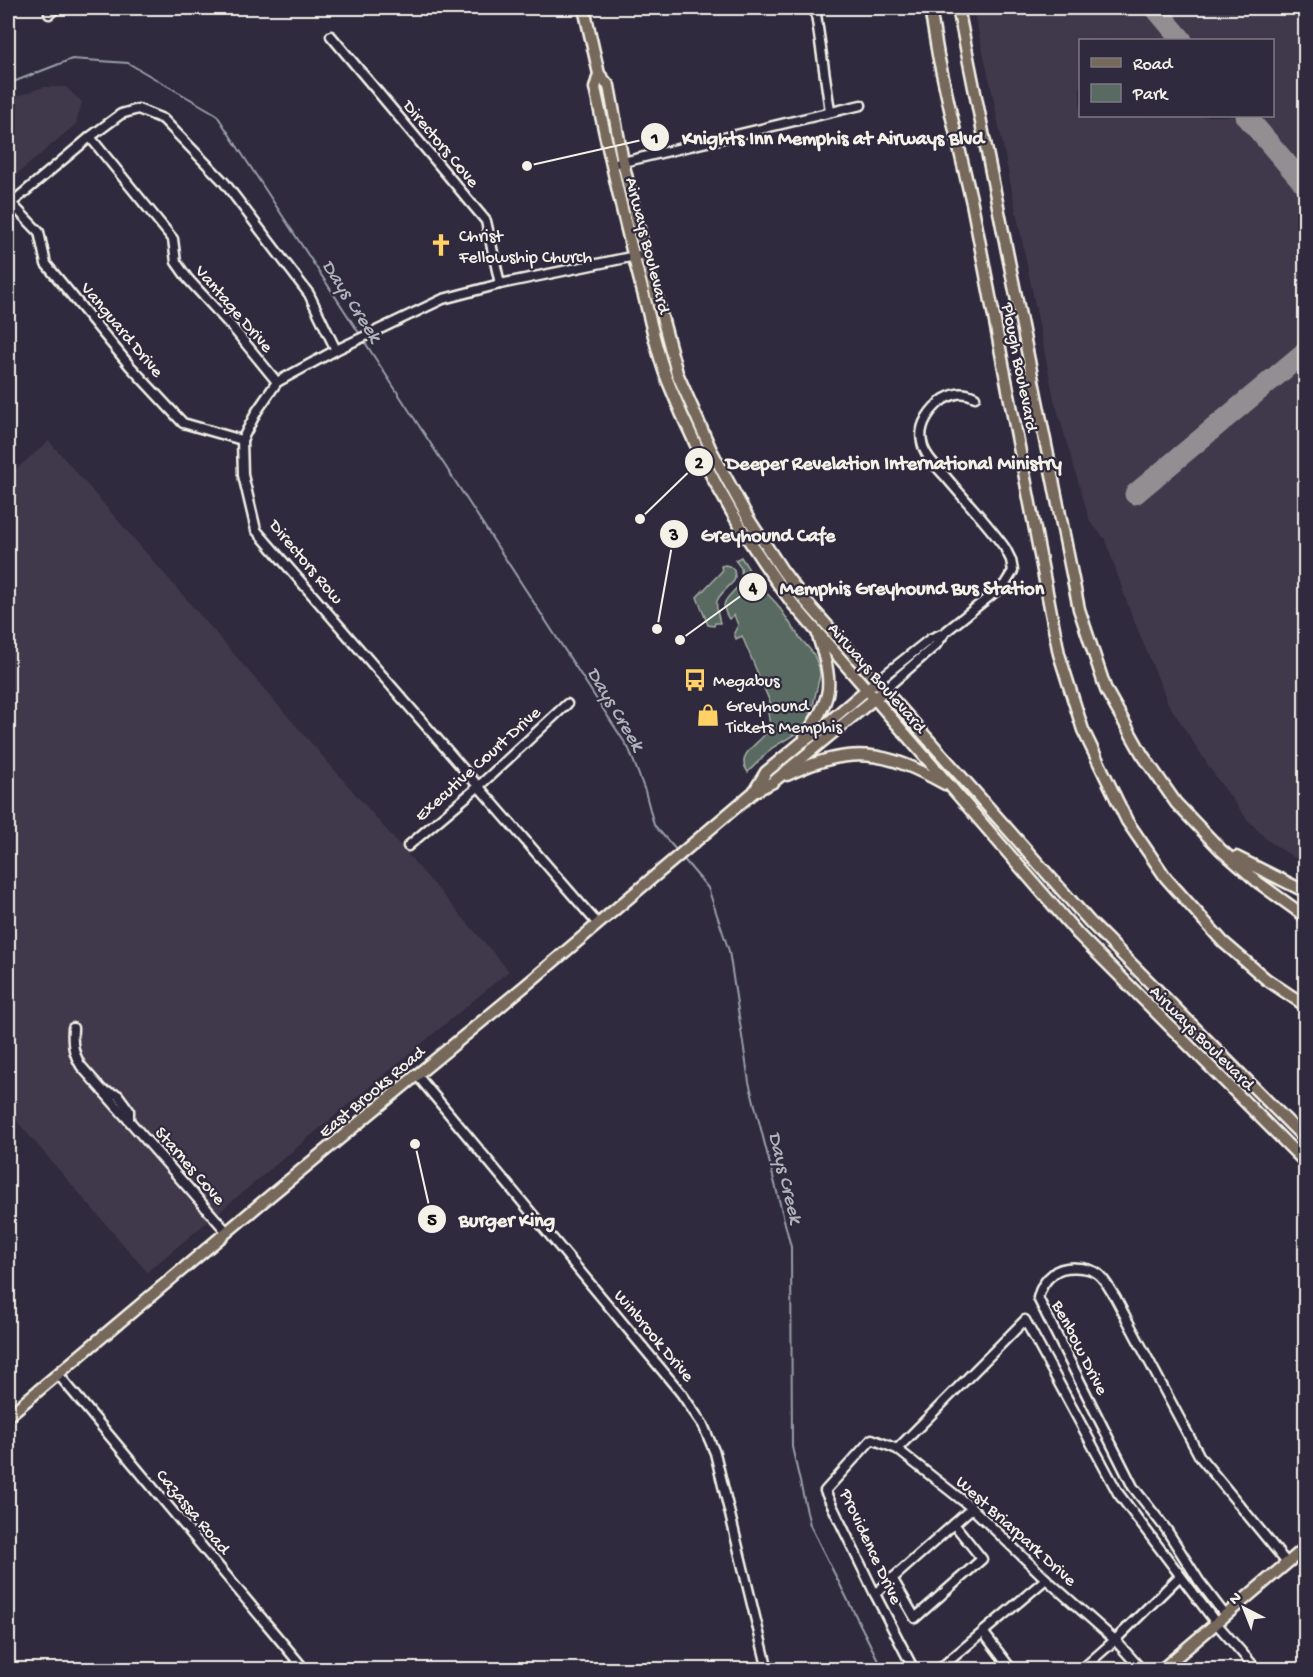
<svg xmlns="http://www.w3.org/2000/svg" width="1313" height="1677" font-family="'Gochi Hand',sans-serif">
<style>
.built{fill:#41384c;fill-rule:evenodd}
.green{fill:#586a62;stroke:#a6aea5;stroke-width:1.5}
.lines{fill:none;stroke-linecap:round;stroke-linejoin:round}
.stream{stroke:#989ea8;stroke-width:2}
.taxiway{stroke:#928e92;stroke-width:21}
.minor-casing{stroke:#f4f1e8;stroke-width:13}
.major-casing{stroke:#f4f1e8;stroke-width:15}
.minor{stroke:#2f2a3d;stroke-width:8}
.major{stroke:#76695c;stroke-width:10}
.labels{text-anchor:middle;stroke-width:4.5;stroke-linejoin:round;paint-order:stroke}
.street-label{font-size:18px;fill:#f4f1e8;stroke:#2f2a3d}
.poi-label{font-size:18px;fill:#f4f1e8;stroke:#2f2a3d;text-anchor:start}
.water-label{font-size:20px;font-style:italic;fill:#afb2b8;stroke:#2f2a3d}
.leader{fill:none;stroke:#f4f1e8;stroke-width:2}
.callout-dot{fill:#f4f1e8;stroke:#2f2a3d;stroke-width:2}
.mark-label{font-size:18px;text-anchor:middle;font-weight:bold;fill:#111}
.callout-label{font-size:20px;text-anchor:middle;font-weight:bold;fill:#f4f1e8;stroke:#2f2a3d;stroke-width:4.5;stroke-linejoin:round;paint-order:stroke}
</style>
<rect width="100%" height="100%" fill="#2f2a3d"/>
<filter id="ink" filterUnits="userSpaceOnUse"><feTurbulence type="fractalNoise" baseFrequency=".0167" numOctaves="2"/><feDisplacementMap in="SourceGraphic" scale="12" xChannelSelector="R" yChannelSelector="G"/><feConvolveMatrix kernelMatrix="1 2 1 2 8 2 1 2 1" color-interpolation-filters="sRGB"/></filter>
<g filter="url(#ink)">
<!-- built -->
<g class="built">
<path d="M973,8H1305V861L1293,857L1267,840L1247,819L1215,776L1168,703L1130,611L1105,539L1090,522L1054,399L991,87ZM1080,40H1272V116H1080Z"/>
<path d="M44,87H66L82,102L76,124L8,182V99Z"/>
<path d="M49,441L509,971L147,1272L8,1111V476Z"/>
</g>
<!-- green -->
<g class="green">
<path d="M741,557L758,584L777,604L800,638L813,653L819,667L820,675L811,714L806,724L797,733L772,748L748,772C734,754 760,744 768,730L770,725L768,713L772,707L742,636L736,639L734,633L738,625L734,615L729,619C716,599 732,597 742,581L741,568L735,560Z"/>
<path d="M725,565L729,566L734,570L735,577L734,581C716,600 713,597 720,623H715L714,626L708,625L697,597L722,571L721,566Z"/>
</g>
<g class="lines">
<!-- stream -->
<g class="stream">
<path d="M8,84L72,59L128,63L216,114L361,336"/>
<path d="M364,341L629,749L645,791L654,825L678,852"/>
<path d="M682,857L708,888L729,951L749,1082L791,1247L792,1447L810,1525L883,1670"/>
</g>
<!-- taxiway -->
<g class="taxiway">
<path d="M1155,8L1182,40"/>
<path d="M1246,116L1306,186"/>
<path d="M1135,494L1306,351"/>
</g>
<!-- minor casing -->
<g class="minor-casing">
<g id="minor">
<path d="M817,8L816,14L830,111"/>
<path d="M49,14L56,8"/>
<path d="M331,36L486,221L500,284"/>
<path d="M90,137L173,239L176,262L188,279L233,328L277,382"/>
<path d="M619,163L861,105"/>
<path d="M11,203L39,232L46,264L130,366L183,423L242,440"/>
<path d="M8,206L90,137L121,114L138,109L163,119L224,182L309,294L336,350"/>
<path d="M877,681L930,639L944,633L1005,584L1013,571L1011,560L1005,548C987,523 965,500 945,476C936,466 924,455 922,442C918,425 931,408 944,399C956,393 963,391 975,397"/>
<path d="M885,689L936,645L944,634"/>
<path d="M408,846L479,786L567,704"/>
<path d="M597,923L256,530L243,475L242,440L257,411L277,382L336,350L443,299L500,284L645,254"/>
<path d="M73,1028C72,1043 73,1053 81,1066L227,1232"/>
<path d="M416,1074L681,1393L703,1425L715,1453L768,1670"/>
<path d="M103,1091L118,1095L129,1110V1120"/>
<path d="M58,1374L305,1670"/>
<path d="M897,1449L1025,1320L1118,1493L1216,1623L1257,1670"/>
<path d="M892,1578L915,1618L982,1559L954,1524"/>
<path d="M875,1594L972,1508"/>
<path d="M1225,1615L1199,1581L1166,1529L1133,1487L1038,1298C1040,1289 1045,1280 1053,1274C1062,1265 1088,1266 1098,1274C1105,1279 1110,1290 1115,1297L1200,1457L1287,1563"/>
<path d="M983,1632L1012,1670"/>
<path d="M914,1670L875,1594L825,1491L872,1439L897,1449L972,1508L1046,1579L1115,1640L1142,1670"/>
<path d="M938,1670L1046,1579"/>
<path d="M1081,1670L1115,1640L1180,1576"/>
</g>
</g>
<!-- major casing -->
<g class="major-casing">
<g id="major">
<path d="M584,8L599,74L609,86L623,162L645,254L677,373L711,450L748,518L782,570L802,597L1090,922L1306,1140"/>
<path d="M930,8L938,55L951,114L972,203L1059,654L1083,730L1127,821L1166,878L1223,942L1266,979L1306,1006"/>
<path d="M958,8L1079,609L1106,690L1142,754L1176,803L1221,850L1259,883L1306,917"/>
<path d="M599,74L595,88C610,158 625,227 644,296C651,323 657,353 667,379C699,460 741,535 793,604L1078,934L1306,1163"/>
<path d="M805,736C834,696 833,683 818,636"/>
<path d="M787,775C851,745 884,750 945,784"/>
<path d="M755,790L766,772L801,743L817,732L872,685"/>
<path d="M1236,857L1306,892"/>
<path d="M8,1416L259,1205L526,985L755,791L773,782L880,694"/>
<path d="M1161,1670L1306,1547"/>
</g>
</g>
<!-- minor -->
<use href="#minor" class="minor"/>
<!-- major -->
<use href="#major" class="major"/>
</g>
</g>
<!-- icons -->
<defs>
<g id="church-bare" transform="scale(1.8)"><path d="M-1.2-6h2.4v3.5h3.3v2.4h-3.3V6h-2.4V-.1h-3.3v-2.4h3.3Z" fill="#ffd166" stroke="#2f2a3d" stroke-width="2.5" paint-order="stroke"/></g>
<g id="bus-bare" transform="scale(1.8)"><path d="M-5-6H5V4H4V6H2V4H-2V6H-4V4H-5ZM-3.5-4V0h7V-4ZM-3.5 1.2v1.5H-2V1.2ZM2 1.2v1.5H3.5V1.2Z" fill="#ffd166" stroke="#2f2a3d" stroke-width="2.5" paint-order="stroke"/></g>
<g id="shop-bare" transform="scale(1.8)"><path d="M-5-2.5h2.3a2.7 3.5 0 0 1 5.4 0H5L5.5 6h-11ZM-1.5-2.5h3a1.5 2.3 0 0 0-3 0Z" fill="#ffd166" stroke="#2f2a3d" stroke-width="2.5" paint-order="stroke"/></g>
</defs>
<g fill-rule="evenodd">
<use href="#church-bare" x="441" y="245"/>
<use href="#bus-bare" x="695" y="680"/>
<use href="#shop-bare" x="708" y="715"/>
</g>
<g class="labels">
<!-- street labels -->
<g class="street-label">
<text transform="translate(442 143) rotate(50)" y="6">Directors Cove</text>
<text transform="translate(649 245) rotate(76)" y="6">Airways Boulevard</text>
<text transform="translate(235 308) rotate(49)" y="6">Vantage Drive</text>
<text transform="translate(123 329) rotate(50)" y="6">Vanguard Drive</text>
<text transform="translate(1021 367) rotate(79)" y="6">Plough Boulevard</text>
<text transform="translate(307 561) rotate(50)" y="6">Directors Row</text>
<text transform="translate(878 677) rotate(49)" y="6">Airways Boulevard</text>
<text transform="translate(477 763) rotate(-42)" y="6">Executive Court Drive</text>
<text transform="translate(1203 1037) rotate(45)" y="6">Airways Boulevard</text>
<text transform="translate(371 1091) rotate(-40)" y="6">East Brooks Road</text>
<text transform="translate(191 1165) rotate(49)" y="6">Starnes Cove</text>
<text transform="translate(655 1335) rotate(50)" y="6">Winbrook Drive</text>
<text transform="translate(1081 1347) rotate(63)" y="6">Benbow Drive</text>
<text transform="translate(194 1511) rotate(50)" y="6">Cazassa Road</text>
<text transform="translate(1017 1530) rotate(42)" y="6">West Briarpark Drive</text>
<text transform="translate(872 1546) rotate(65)" y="6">Providence Drive</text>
</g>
<!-- poi labels -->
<g class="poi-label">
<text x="459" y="241">Christ<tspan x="459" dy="21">Fellowship Church</tspan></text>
<text x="713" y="686">Megabus</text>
<text x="726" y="711">Greyhound<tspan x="726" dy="21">Tickets Memphis</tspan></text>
</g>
<!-- water labels -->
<g class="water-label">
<text transform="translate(353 300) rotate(57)" y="7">Days Creek</text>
<text transform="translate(617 708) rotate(59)" y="7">Days Creek</text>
<text transform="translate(787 1177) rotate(76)" y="7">Days Creek</text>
</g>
</g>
<!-- callouts -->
<path class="leader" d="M527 166L655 137M640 519L699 462M657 629L674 534M680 640L753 587M415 1144L432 1219"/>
<g class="callout-dot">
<circle cx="527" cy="166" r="6"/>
<circle cx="640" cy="519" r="6"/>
<circle cx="657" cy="629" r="6"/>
<circle cx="680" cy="640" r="6"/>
<circle cx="415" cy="1144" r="6"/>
<circle cx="655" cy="137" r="15"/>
<circle cx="699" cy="462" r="15"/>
<circle cx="674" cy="534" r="15"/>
<circle cx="753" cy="587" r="15"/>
<circle cx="432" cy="1219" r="15"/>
</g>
<g class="mark-label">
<text x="655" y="143">1</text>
<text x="699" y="468">2</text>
<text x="674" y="540">3</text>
<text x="753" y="593">4</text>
<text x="432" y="1225">5</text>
</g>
<g class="callout-label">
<text x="833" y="144">Knights Inn Memphis at Airways Blvd</text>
<text x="894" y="469">Deeper Revelation International Ministry</text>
<text x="768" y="541">Greyhound Cafe</text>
<text x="912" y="594">Memphis Greyhound Bus Station</text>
<text x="507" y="1226">Burger King</text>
</g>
<!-- margin -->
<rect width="1313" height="1677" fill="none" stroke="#2f2a3d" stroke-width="30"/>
<rect x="15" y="15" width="1283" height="1647" fill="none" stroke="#f4f1e8" stroke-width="2" filter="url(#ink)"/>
<!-- legend -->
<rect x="1079" y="39" width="195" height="78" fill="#2f2a3d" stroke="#7e7a81" stroke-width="1.5"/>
<rect x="1091" y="58" width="30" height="9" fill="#76695c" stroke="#7e7a81" stroke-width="1.5"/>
<text x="1133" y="69" font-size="18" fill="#f4f1e8">Road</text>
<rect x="1091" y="84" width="30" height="18" fill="#586a62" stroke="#7e7a81" stroke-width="1.5"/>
<text x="1133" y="99" font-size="18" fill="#f4f1e8">Park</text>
<!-- north arrow -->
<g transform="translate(1244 1608) rotate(318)" stroke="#2f2a3d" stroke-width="4.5" paint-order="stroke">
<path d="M0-4.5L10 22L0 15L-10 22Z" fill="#f4f1e8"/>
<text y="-9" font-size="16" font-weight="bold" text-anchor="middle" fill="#f4f1e8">N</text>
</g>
</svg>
